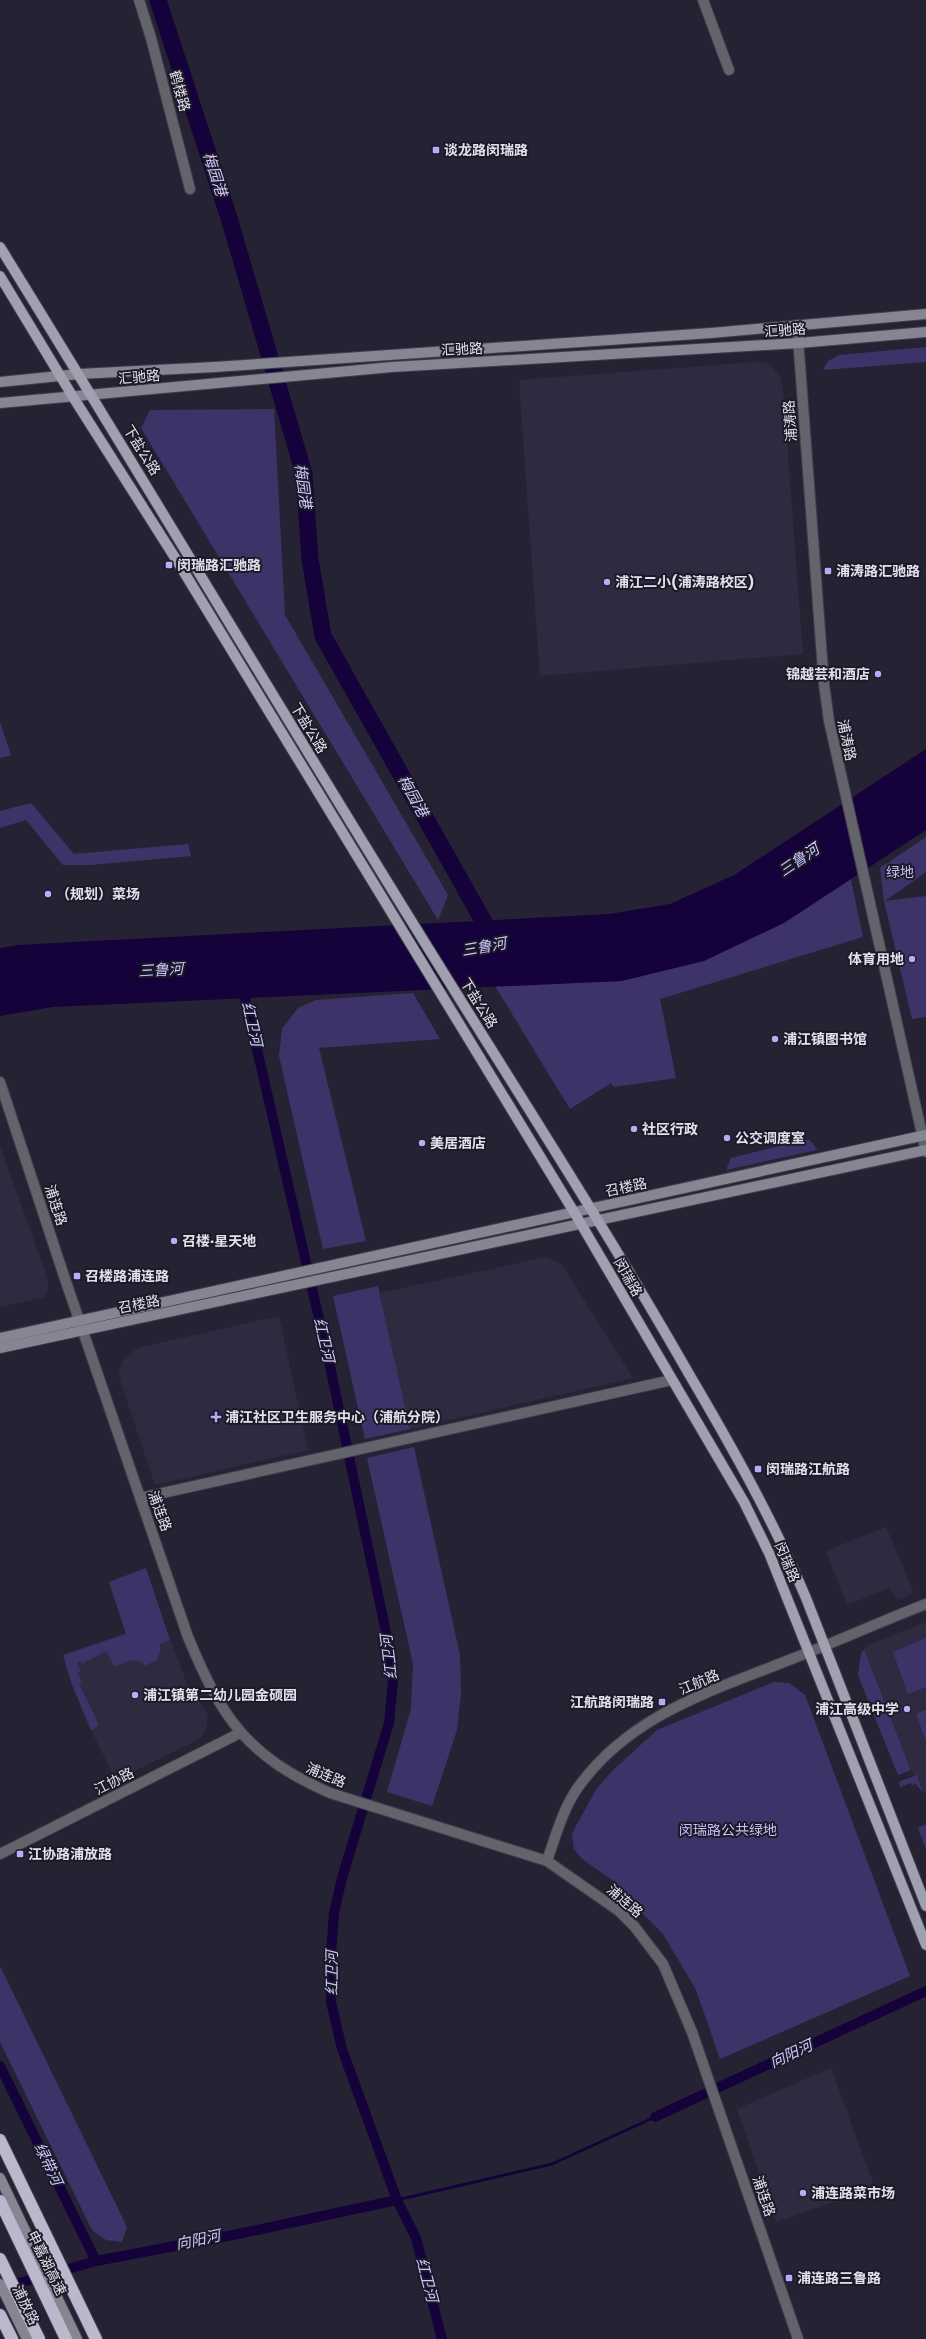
<svg xmlns="http://www.w3.org/2000/svg" width="926" height="2339" font-family="Poppins,'Noto Sans SC',sans-serif">
<style>
.built{fill:#2e2b41}
.green{fill:#3e3369}
.water{fill:#16023a}
.lines{fill:none;stroke-linecap:round;stroke-linejoin:round}
.stream{stroke:#16023a;stroke-width:3}
.canal{stroke:#16023a;stroke-width:10}
.river{stroke:#16023a;stroke-width:17}
.street-casing{stroke:#3f3e4d;stroke-width:12}
.secondary-casing{stroke:#3f3e4d;stroke-width:12}
.primary-casing{stroke:#3f3e4d;stroke-width:12}
.highway-casing{stroke:#3f3e4d;stroke-width:14}
.street{stroke:#63636b;stroke-width:10}
.secondary{stroke:#868592;stroke-width:10}
.primary{stroke:#a1a0b1;stroke-width:10}
.highway{stroke:#bab8cc;stroke-width:12}
.poi-dot{fill:#b6acf8;stroke:#1c1a28;stroke-width:1.5}
.labels{text-anchor:middle;stroke-width:4;stroke-linejoin:round;paint-order:stroke}
.street-label{font-size:14px;fill:#e1e1eb;stroke:#1c1a28}
.poi-label{font-size:14px;font-weight:bold;fill:#e1e1eb;stroke:#1c1a28;text-anchor:start}
.park-label{font-size:14px;fill:#c5bef5;stroke:#1c1a28}
.water-label{font-size:15px;font-style:italic;fill:#cdc7fe;stroke:#1c1a28}
</style>
<rect width="100%" height="100%" fill="#252333"/>
<!-- built -->
<g class="built">
<path d="M757,362L766,363L774,369L780,377L783,390L803,654L540,676L519,380Z"/>
<path d="M0,1146L47,1277L48,1288L45,1297L0,1307Z"/>
<path d="M547,1257L562,1265L633,1378L410,1429L380,1293Z"/>
<path d="M279,1316L308,1450L155,1485L121,1383L119,1373L123,1359L138,1348Z"/>
<path d="M886,1527L914,1593L898,1600L889,1588L847,1605L826,1551Z"/>
<path d="M163,1620L186,1681L208,1715L207,1726L200,1739L116,1780L87,1722L71,1682L63,1655Z"/>
<path d="M926,1622V1792L923,1793L917,1775L914,1776L864,1649L868,1645Z"/>
<path d="M831,2068L875,2188L776,2222L737,2109Z"/>
</g>
<!-- green -->
<g class="green">
<path d="M926,347V362L823,370L828,361L839,355Z"/>
<path d="M274,409L285,615L448,895L438,920L141,428L150,410Z"/>
<path d="M0,722L11,755L0,758Z"/>
<path d="M31,803L74,854L188,844L191,856L90,865H63L26,820L0,828V811Z"/>
<path d="M926,837V872L885,901L926,896V1017L912,1019L884,901L880,868Z"/>
<path d="M843,842L863,937L660,999L676,1078L614,1087L611,1083L570,1109L495,986Z"/>
<path d="M413,993L440,1039L319,1048L366,1241L323,1249L279,1056L282,1029L298,1008L316,1000Z"/>
<path d="M804,1140H810L817,1150L726,1170L731,1158Z"/>
<path d="M378,1286L410,1429L365,1439L333,1296Z"/>
<path d="M414,1447L460,1655L461,1693L457,1730L432,1806L387,1792L411,1709L413,1664L367,1458Z"/>
<path d="M146,1568L170,1640L160,1644V1652L157,1660L144,1666L143,1662L130,1660L115,1667L106,1651L82,1664L81,1661L77,1663L81,1672L77,1673L82,1682L79,1684L99,1725L91,1730L71,1682L63,1655L126,1634L109,1582Z"/>
<path d="M926,1638V1687L908,1694L893,1652Z"/>
<path d="M868,1645L864,1649L911,1770L898,1775L858,1675L861,1653Z"/>
<path d="M774,1682L789,1683L805,1695L910,1976L720,2059L696,1990L663,1934L637,1908L618,1884L582,1859L574,1849L572,1833L596,1790L611,1772L657,1730Z"/>
<path d="M926,1710V1741L916,1714Z"/>
<path d="M917,1775L923,1793L916,1784L912,1785L911,1783L900,1787L899,1782L901,1781Z"/>
<path d="M926,1824V1849L918,1828Z"/>
<path d="M0,1966L127,2227L122,2242L106,2240L92,2230L0,2042Z"/>
</g>
<!-- water -->
<path class="water" d="M926,749V830L784,923L704,961L622,981L53,1007L0,1016V948L17,945L609,914L670,904L734,875Z"/>
<g class="lines">
<!-- stream -->
<path class="stream" d="M397,2200L552,2164L655,2117"/>
<!-- canal -->
<g class="canal">
<path d="M242,984L331,1371L391,1656L393,1681L389,1723L342,1878L334,1913L330,1966L331,2002L342,2049L397,2200L416,2238L442,2339"/>
<path d="M0,2066L96,2261"/>
<path d="M655,2117L926,1991"/>
<path d="M5,2287L96,2261L233,2235L397,2200"/>
</g>
<!-- river -->
<path class="river" d="M158,0L229,218L304,474L310,559L323,636L494,940"/>
<!-- street casing -->
<g class="street-casing">
<g id="street">
<path d="M139,0L151,38L190,189"/>
<path d="M703,0L729,70"/>
<path d="M797,325L824,684L829,721L926,1152"/>
<path d="M0,1082L65,1279L188,1637C222,1719 247,1756 330,1793L547,1861L619,1911L634,1926L663,1964L692,2032L798,2339"/>
<path d="M140,1498L672,1380"/>
<path d="M0,1854L240,1733"/>
<path d="M547,1861C556,1835 563,1808 579,1786C632,1713 715,1690 794,1658C838,1641 882,1621 926,1604"/>
</g>
</g>
<!-- secondary casing -->
<g class="secondary-casing">
<g id="secondary">
<path d="M0,382L79,374L215,367L711,333L926,314"/>
<path d="M0,403L392,367L799,343L926,332"/>
<path d="M0,1338L926,1135"/>
<path d="M0,1348L926,1150"/>
<path d="M0,2178L77,2339"/>
<path d="M0,2284L27,2339"/>
</g>
</g>
<!-- primary casing -->
<g class="primary-casing">
<g id="primary">
<path d="M0,247C154,496 303,748 458,996C536,1121 616,1246 689,1374C732,1447 773,1520 806,1598L926,1906"/>
<path d="M0,276L73,397L179,564L574,1212L744,1502L769,1553L926,1945"/>
</g>
</g>
<!-- highway casing -->
<g class="highway-casing">
<g id="highway">
<path d="M0,2140L96,2339"/>
<path d="M0,2201L66,2339"/>
<path d="M0,2259L39,2339"/>
<path d="M0,2315L12,2339"/>
</g>
</g>
<!-- street -->
<use href="#street" class="street"/>
<!-- secondary -->
<use href="#secondary" class="secondary"/>
<!-- primary -->
<use href="#primary" class="primary"/>
<!-- highway -->
<use href="#highway" class="highway"/>
</g>
<!-- markers -->
<g class="poi-dot">
<rect x="432" y="146" width="8" height="8" rx="2"/>
<rect x="165" y="561" width="8" height="8" rx="2"/>
<rect x="824" y="567" width="8" height="8" rx="2"/>
<circle cx="607" cy="582" r="4"/>
<circle cx="878" cy="674" r="4"/>
<circle cx="48" cy="894" r="4"/>
<circle cx="912" cy="959" r="4"/>
<circle cx="775" cy="1039" r="4"/>
<circle cx="634" cy="1129" r="4"/>
<circle cx="727" cy="1138" r="4"/>
<circle cx="422" cy="1143" r="4"/>
<circle cx="174" cy="1241" r="4"/>
<rect x="73" y="1272" width="8" height="8" rx="2"/>
<path d="M214 1411h4v4h4v4h-4v4h-4v-4h-4v-4h4z"/>
<rect x="754" y="1465" width="8" height="8" rx="2"/>
<circle cx="135" cy="1695" r="4"/>
<rect x="658" y="1698" width="8" height="8" rx="2"/>
<circle cx="907" cy="1709" r="4"/>
<rect x="16" y="1850" width="8" height="8" rx="2"/>
<circle cx="803" cy="2193" r="4"/>
<rect x="785" y="2274" width="8" height="8" rx="2"/>
</g>
<g class="labels">
<!-- street labels -->
<g class="street-label">
<text transform="translate(180 91) rotate(75)" y="5">鹤楼路</text>
<text transform="translate(785 330) rotate(-4)" y="5">汇驰路</text>
<text transform="translate(462 349) rotate(-3)" y="5">汇驰路</text>
<text transform="translate(139 377) rotate(-5)" y="5">汇驰路</text>
<text transform="translate(790 421) rotate(-94)" y="5">浦涛路</text>
<text transform="translate(142 450) rotate(58)" y="5">下盐公路</text>
<text transform="translate(309 728) rotate(59)" y="5">下盐公路</text>
<text transform="translate(847 740) rotate(78)" y="5">浦涛路</text>
<text transform="translate(479 1003) rotate(58)" y="5">下盐公路</text>
<text transform="translate(626 1187) rotate(-12)" y="5">召楼路</text>
<text transform="translate(56 1205) rotate(72)" y="5">浦连路</text>
<text transform="translate(628 1277) rotate(60)" y="5">闵瑞路</text>
<text transform="translate(139 1304) rotate(-11)" y="5">召楼路</text>
<text transform="translate(160 1511) rotate(70)" y="5">浦连路</text>
<text transform="translate(787 1562) rotate(67)" y="5">闵瑞路</text>
<text transform="translate(699 1682) rotate(-23)" y="5">江航路</text>
<text transform="translate(326 1775) rotate(23)" y="5">浦连路</text>
<text transform="translate(114 1781) rotate(-27)" y="5">江协路</text>
<text transform="translate(625 1901) rotate(41)" y="5">浦连路</text>
<text transform="translate(764 2196) rotate(71)" y="5">浦连路</text>
<text transform="translate(47 2263) rotate(64)" y="5">申嘉湖高速</text>
<text transform="translate(26 2305) rotate(64)" y="5">浦放路</text>
</g>
<!-- poi labels -->
<g class="poi-label">
<text x="444" y="155">谈龙路闵瑞路</text>
<text x="177" y="570">闵瑞路汇驰路</text>
<text x="836" y="576">浦涛路汇驰路</text>
<text x="615" y="587">浦江二小(浦涛路校区)</text>
<text x="870" y="679" text-anchor="end">锦越芸和酒店</text>
<text x="56" y="899">（规划）菜场</text>
<text x="904" y="964" text-anchor="end">体育用地</text>
<text x="783" y="1044">浦江镇图书馆</text>
<text x="642" y="1134">社区行政</text>
<text x="735" y="1143">公交调度室</text>
<text x="430" y="1148">美居酒店</text>
<text x="182" y="1246">召楼·星天地</text>
<text x="85" y="1281">召楼路浦连路</text>
<text x="225" y="1422">浦江社区卫生服务中心（浦航分院）</text>
<text x="766" y="1474">闵瑞路江航路</text>
<text x="143" y="1700">浦江镇第二幼儿园金硕园</text>
<text x="654" y="1707" text-anchor="end">江航路闵瑞路</text>
<text x="899" y="1714" text-anchor="end">浦江高级中学</text>
<text x="28" y="1859">江协路浦放路</text>
<text x="811" y="2198">浦连路菜市场</text>
<text x="797" y="2283">浦连路三鲁路</text>
</g>
<!-- park labels -->
<g class="park-label">
<text x="900" y="877">绿地</text>
<text x="728" y="1835">闵瑞路公共绿地</text>
</g>
<!-- water labels -->
<g class="water-label">
<text transform="translate(215 174) rotate(72)" y="5">梅园港</text>
<text transform="translate(303 486) rotate(82)" y="5">梅园港</text>
<text transform="translate(413 796) rotate(61)" y="5">梅园港</text>
<text transform="translate(799 860) rotate(-34)" y="5">三鲁河</text>
<text transform="translate(484 947) rotate(-10)" y="5">三鲁河</text>
<text transform="translate(161 970) rotate(-3)" y="5">三鲁河</text>
<text transform="translate(252 1024) rotate(77)" y="5">红卫河</text>
<text transform="translate(324 1340) rotate(77)" y="5">红卫河</text>
<text transform="translate(389 1657) rotate(-97)" y="5">红卫河</text>
<text transform="translate(332 1973) rotate(-90)" y="5">红卫河</text>
<text transform="translate(791 2054) rotate(-25)" y="5">向阳河</text>
<text transform="translate(48 2164) rotate(64)" y="5">绿带河</text>
<text transform="translate(198 2240) rotate(-12)" y="5">向阳河</text>
<text transform="translate(427 2280) rotate(75)" y="5">红卫河</text>
</g>
</g>
</svg>
